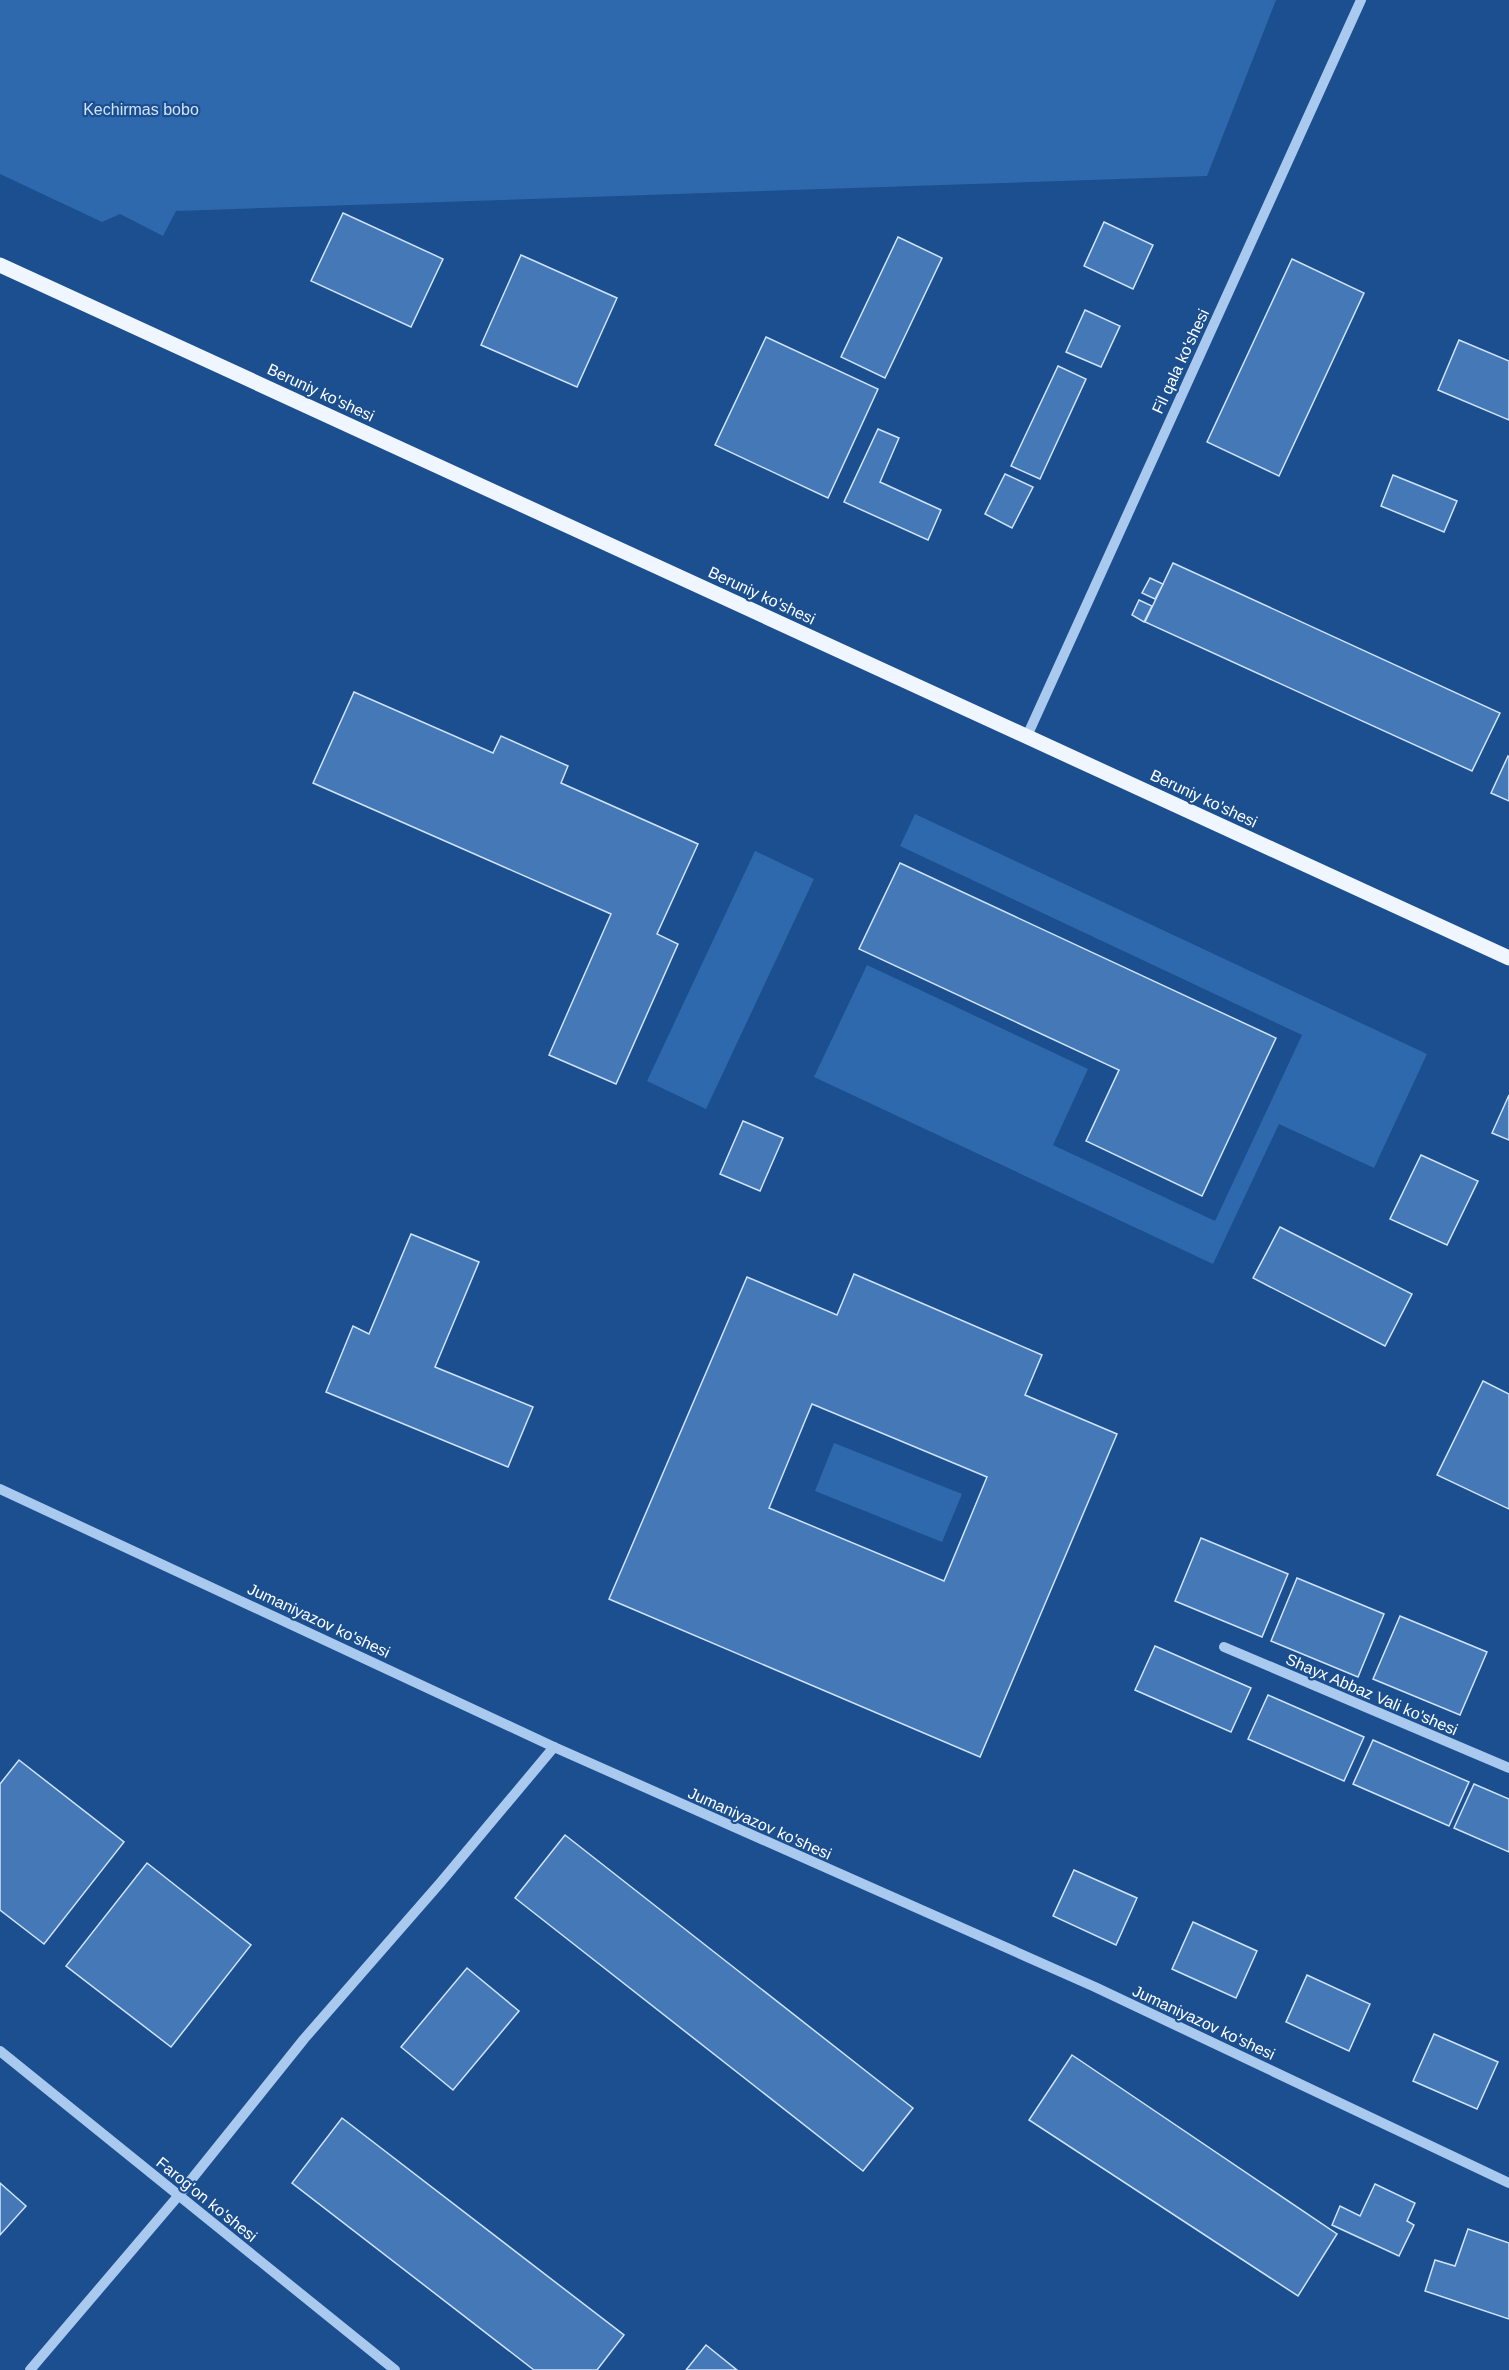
<svg xmlns="http://www.w3.org/2000/svg" width="1509" height="2370" font-family="Arial,sans-serif">
<style>
.green{fill:#2e69ad}
.building{fill:#4478b7;stroke:#cfe3fa;stroke-width:1.5;fill-rule:evenodd}
.lines{fill:none;stroke-linecap:round;stroke-linejoin:round}
.minor{stroke:#a9c9ee;stroke-width:10}
.major{stroke:#f0f6ff;stroke-width:15}
.labels{text-anchor:middle;stroke-width:4.5;stroke-linejoin:round;paint-order:stroke}
.park-label{font-size:16px;fill:#cfe3fa;stroke:#1b4f8f}
.street-label{font-size:16px;fill:#fff;stroke:#1b4f8f}
</style>
<rect width="100%" height="100%" fill="#1b4f8f"/>
<!-- green -->
<g class="green">
<path d="M0,0H1276L1207,176L176,211L163,236L120,214L102,222L0,174Z"/>
<path d="M915,814L1427,1054L1374,1168L1279,1124L1213,1264L814,1077L867,965L1088,1069L1053,1145L1215,1221L1302,1035L900,846Z"/>
<path d="M755,851L814,879L706,1109L647,1081Z"/>
<path d="M834,1443L962,1494L942,1542L815,1491Z"/>
</g>
<!-- building -->
<g class="building">
<path d="M343,213L443,259L411,327L311,281Z"/>
<path d="M1104,222L1153,245L1133,289L1084,266Z"/>
<path d="M898,237L942,258L885,378L841,357Z"/>
<path d="M521,255L617,298L577,387L481,345Z"/>
<path d="M1292,259L1364,293L1279,476L1207,442Z"/>
<path d="M1085,310L1120,326L1101,367L1066,352Z"/>
<path d="M766,337L878,389L828,498L715,445Z"/>
<path d="M1459,340L1509,361V420L1438,390Z"/>
<path d="M1058,366L1086,379L1040,479L1011,466Z"/>
<path d="M878,429L899,438L880,482L941,510L928,540L844,502Z"/>
<path d="M1005,474L1033,487L1012,528L985,514Z"/>
<path d="M1393,475L1457,501L1444,532L1381,506Z"/>
<path d="M1173,563L1500,713L1472,771L1145,622Z"/>
<path d="M1150,578L1163,584L1155,599L1142,593Z"/>
<path d="M1139,600L1152,606L1144,622L1132,615Z"/>
<path d="M354,692L493,753L501,736L568,766L561,783L698,844L657,934L678,944L616,1084L549,1055L611,914L313,783Z"/>
<path d="M1508,756L1509,757V801L1491,793Z"/>
<path d="M900,863L1276,1038L1202,1196L1086,1141L1119,1070L859,949Z"/>
<path d="M1509,1095V1140L1492,1133Z"/>
<path d="M743,1121L783,1138L760,1191L720,1174Z"/>
<path d="M1421,1155L1478,1181L1447,1245L1390,1219Z"/>
<path d="M1280,1227L1412,1294L1385,1346L1253,1278Z"/>
<path d="M411,1234L479,1262L435,1367L533,1407L508,1467L326,1392L353,1326L369,1334Z"/>
<path d="M854,1274L1042,1355L1025,1395L1117,1434L980,1757L609,1599L747,1277L837,1315ZM812,1404L987,1477L944,1581L769,1508Z"/>
<path d="M1483,1381L1509,1394V1509L1437,1475Z"/>
<path d="M1201,1538L1288,1574L1262,1637L1175,1601Z"/>
<path d="M1297,1578L1384,1614L1358,1677L1271,1641Z"/>
<path d="M1400,1616L1487,1652L1460,1715L1373,1679Z"/>
<path d="M1155,1646L1251,1688L1231,1732L1135,1690Z"/>
<path d="M1268,1695L1364,1737L1344,1781L1248,1739Z"/>
<path d="M1373,1740L1469,1782L1449,1826L1353,1784Z"/>
<path d="M19,1760L124,1842L44,1944L0,1910V1784Z"/>
<path d="M1474,1784L1509,1799V1852L1454,1828Z"/>
<path d="M565,1835L913,2108L863,2171L515,1898Z"/>
<path d="M147,1863L251,1945L171,2047L66,1966Z"/>
<path d="M1074,1870L1137,1898L1116,1945L1053,1916Z"/>
<path d="M1193,1922L1257,1951L1236,1998L1172,1969Z"/>
<path d="M467,1968L519,2011L453,2090L401,2047Z"/>
<path d="M1307,1975L1370,2004L1349,2051L1286,2022Z"/>
<path d="M1434,2034L1498,2062L1477,2109L1413,2081Z"/>
<path d="M1072,2055L1337,2234L1298,2296L1029,2120Z"/>
<path d="M342,2118L624,2335L597,2370H534L292,2183Z"/>
<path d="M0,2183L26,2206L0,2235Z"/>
<path d="M1375,2184L1415,2203L1407,2221L1414,2225L1399,2256L1332,2225L1340,2206L1360,2216Z"/>
<path d="M1468,2229L1509,2243V2319L1425,2291L1435,2260L1455,2266Z"/>
<path d="M706,2345L737,2370H686Z"/>
</g>
<g class="lines">
<!-- minor -->
<g class="minor">
<path d="M1027,736L1361,0"/>
<path d="M0,1489L554,1747L1095,1987L1509,2183"/>
<path d="M1224,1647L1509,1768"/>
<path d="M0,2051L395,2370"/>
<path d="M30,2370L179,2195L304,2039L441,1882L554,1747"/>
</g>
<!-- major -->
<path class="major" d="M0,265L1509,958"/>
</g>
<g class="labels">
<!-- park labels -->
<g class="park-label">
<text x="141" y="115">Kechirmas bobo</text>
</g>
<!-- street labels -->
<g class="street-label">
<text transform="translate(1180 361) rotate(-65)" y="6">Fil qala ko'shesi</text>
<text transform="translate(321 392) rotate(25)" y="6">Beruniy ko'shesi</text>
<text transform="translate(762 595) rotate(25)" y="6">Beruniy ko'shesi</text>
<text transform="translate(1204 798) rotate(25)" y="6">Beruniy ko'shesi</text>
<text transform="translate(319 1620) rotate(25)" y="6">Jumaniyazov ko'shesi</text>
<text transform="translate(1372 1694) rotate(23)" y="6">Shayx Abbaz Vali ko'shesi</text>
<text transform="translate(760 1823) rotate(24)" y="6">Jumaniyazov ko'shesi</text>
<text transform="translate(1204 2022) rotate(25)" y="6">Jumaniyazov ko'shesi</text>
<text transform="translate(207 2199) rotate(39)" y="6">Farog'on ko'shesi</text>
</g>
</g>
</svg>
